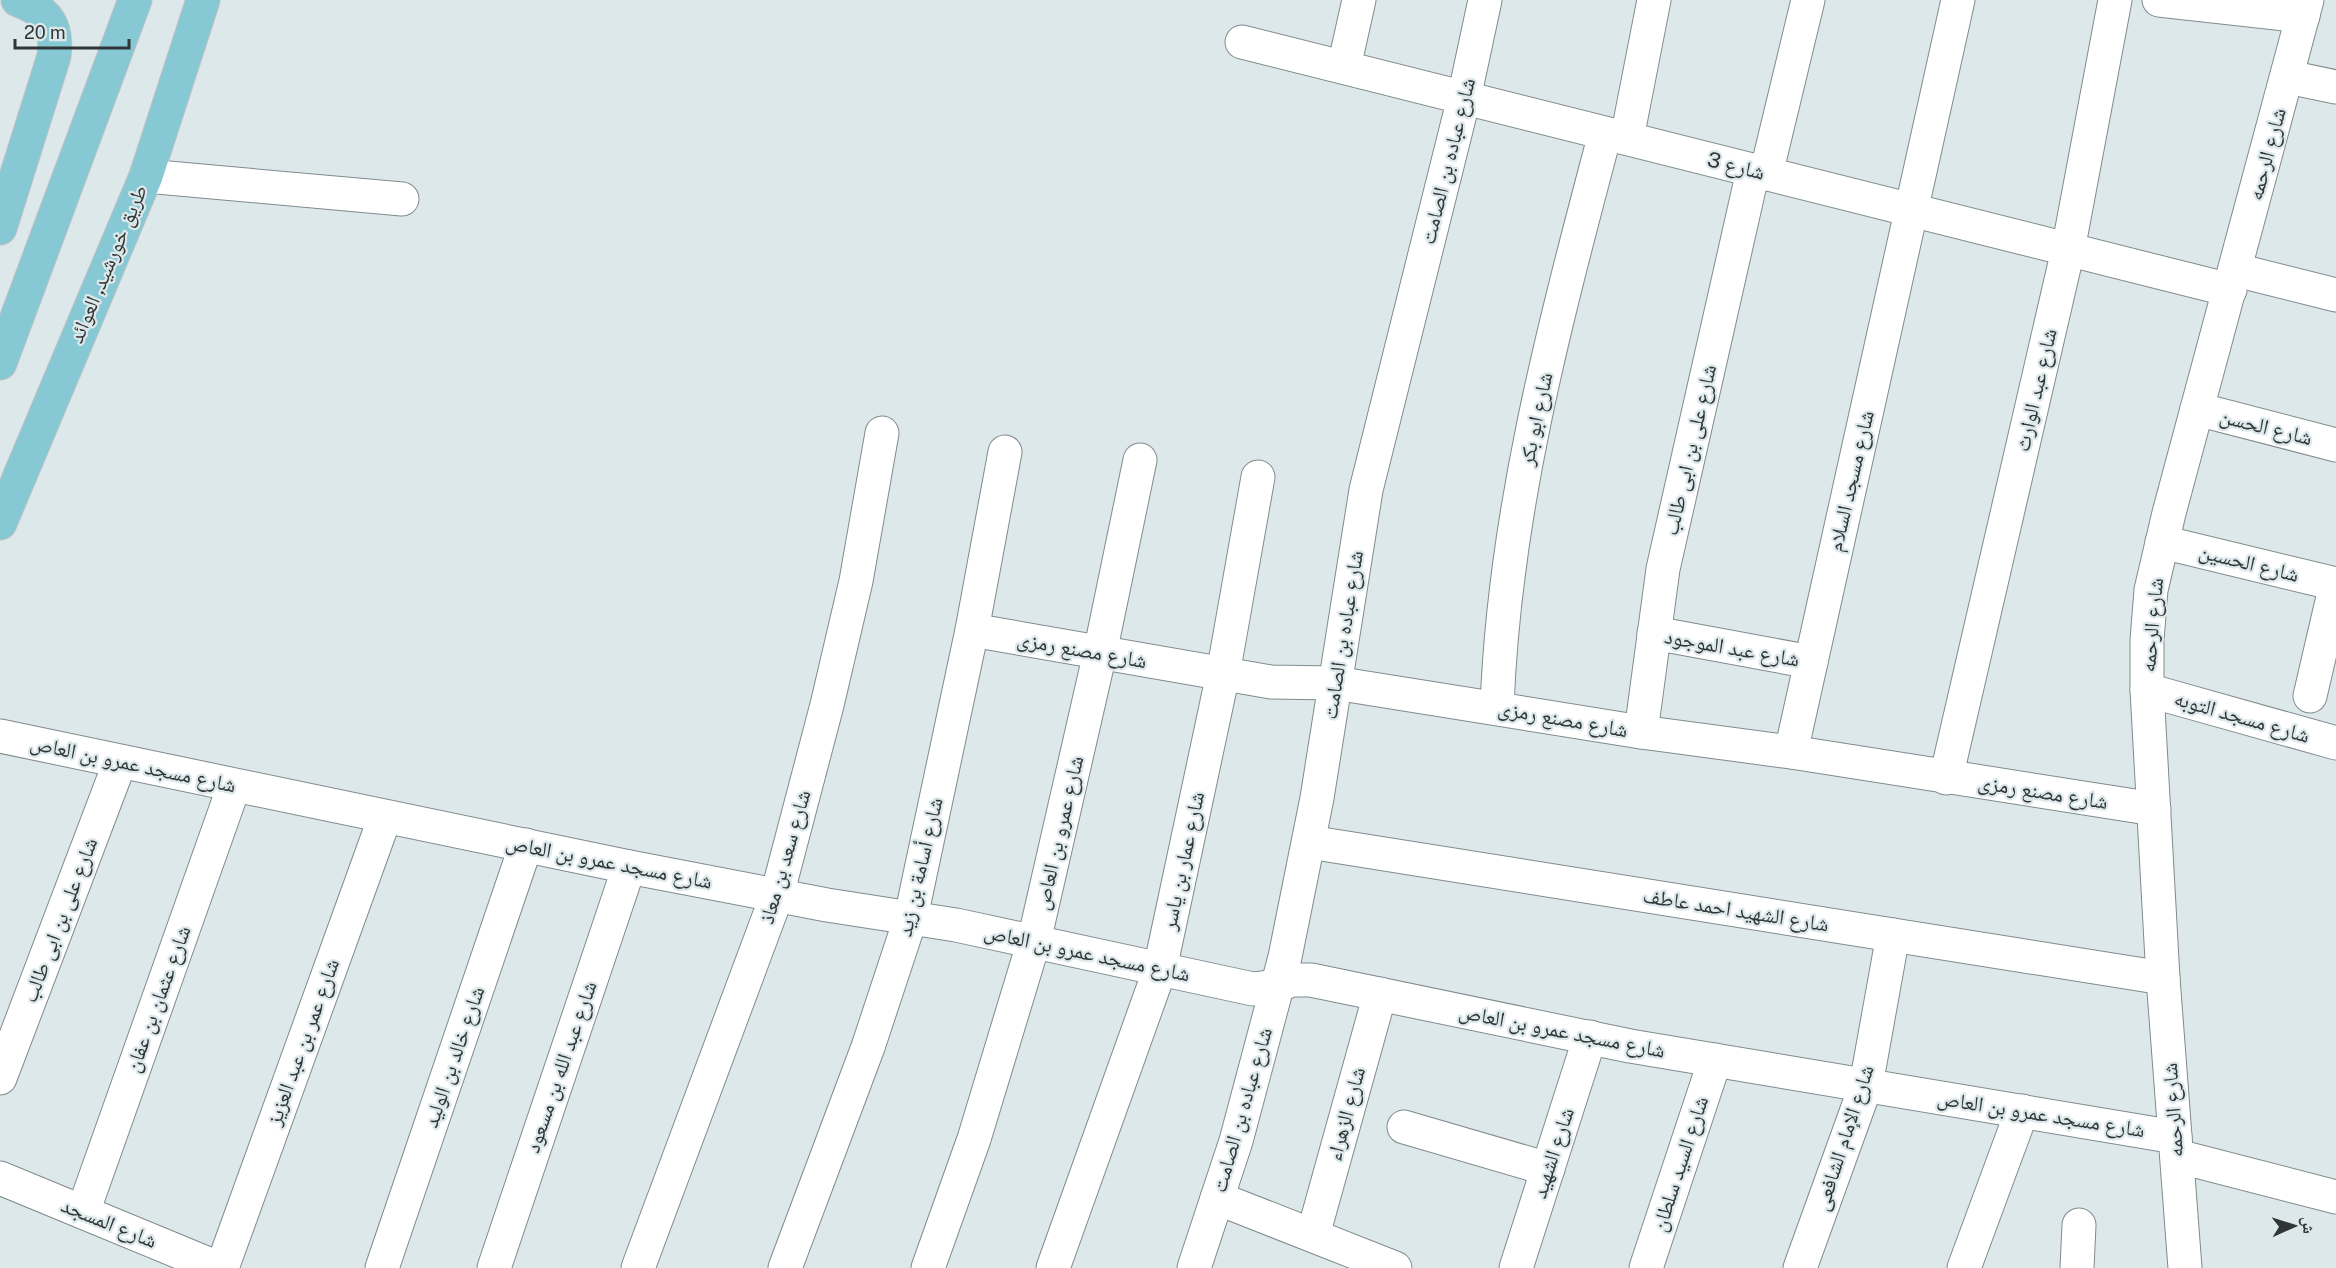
<svg xmlns="http://www.w3.org/2000/svg" width="2336" height="1268" font-family="'Public Sans','Noto Naskh Arabic',sans-serif">
<style>
.lines{fill:none;stroke-linecap:round;stroke-linejoin:round}
.minor-casing{stroke:#818b8e;stroke-width:35}
.major-casing{stroke:#c1c2c3;stroke-width:35}
.minor{stroke:#fff;stroke-width:33}
.major{stroke:#86c8d4;stroke-width:33}
.labels{text-anchor:middle;stroke-width:4.5;stroke-linejoin:round;paint-order:stroke}
.street-label{font-size:21px;fill:#303536;stroke:#dce8ea}
</style>
<rect width="100%" height="100%" fill="#dce8ea"/>
<g class="lines">
<!-- minor casing -->
<g class="minor-casing">
<g id="minor">
<path d="M2159,0L2303,16"/>
<path d="M1242,42L2230,290"/>
<path d="M1344,67L1359,0"/>
<path d="M2288,77L2336,87"/>
<path d="M1627,138L1654,0"/>
<path d="M1766,174L1808,0"/>
<path d="M146,176L402,199"/>
<path d="M2236,270L2336,295"/>
<path d="M2197,409L2336,445"/>
<path d="M2162,542L2336,584"/>
<path d="M972,630L1271,682L1335,683L1641,732L1791,752L2154,809"/>
<path d="M1654,633L1811,662"/>
<path d="M2147,690L2336,743"/>
<path d="M2310,696L2336,584"/>
<path d="M1497,708C1504,512 1555,323 1605,134"/>
<path d="M1641,732L1663,569L1753,171"/>
<path d="M0,736L629,867L827,905L956,925L1253,989L1277,986L1292,980H1311L1630,1046L2175,1137"/>
<path d="M1791,752L1958,0"/>
<path d="M1946,778L2068,250L2115,0"/>
<path d="M1309,842L2163,978"/>
<path d="M0,1078L120,762"/>
<path d="M1404,1127L1548,1169"/>
<path d="M2177,1156L2336,1197"/>
<path d="M0,1178L218,1268"/>
<path d="M1217,1198L1395,1268"/>
<path d="M83,1212L234,786"/>
<path d="M1313,1235L1380,994"/>
<path d="M222,1268L385,817"/>
<path d="M382,1268L526,845"/>
<path d="M494,1268L629,867"/>
<path d="M638,1268L777,895L827,705L856,581L882,433"/>
<path d="M785,1268L868,1047L911,917L972,630L1005,452"/>
<path d="M928,1268L974,1139L1034,941L1100,653L1140,460"/>
<path d="M1053,1268L1160,969L1223,674L1258,477"/>
<path d="M1194,1268L1236,1141L1285,957L1317,798L1366,490L1464,98L1485,0"/>
<path d="M1516,1268L1590,1037"/>
<path d="M1646,1268L1715,1060"/>
<path d="M1800,1268L1866,1085L1893,935"/>
<path d="M1964,1268L2022,1111"/>
<path d="M2077,1268L2079,1225"/>
<path d="M2185,1268L2163,978L2147,690V640L2151,590L2169,513L2307,0"/>
</g>
</g>
<!-- major casing -->
<g class="major-casing">
<g id="major">
<path d="M0,228L54,56C58,25 47,11 18,0"/>
<path d="M0,363L135,0"/>
<path d="M0,523L146,176L203,0"/>
</g>
</g>
<!-- minor -->
<use href="#minor" class="minor"/>
<!-- major -->
<use href="#major" class="major"/>
</g>
<g class="labels">
<!-- street labels -->
<g class="street-label">
<text transform="translate(2267 154) rotate(-75)" y="7">شارع الرحمه</text>
<text transform="translate(1448 161) rotate(-76)" y="7">شارع عباده بن الصامت</text>
<text transform="translate(1736 166) rotate(14)" y="7">شارع 3</text>
<text transform="translate(108 264) rotate(-67)" y="7">طريق خورشيد, العوائد</text>
<text transform="translate(2036 390) rotate(-77)" y="7">شارع عبد الوارث</text>
<text transform="translate(1536 419) rotate(-78)" y="7">شارع ابو بكر</text>
<text transform="translate(2266 427) rotate(14)" y="7">شارع الحسن</text>
<text transform="translate(1690 450) rotate(-77)" y="7">شارع على بن ابى طالب</text>
<text transform="translate(1851 481) rotate(-77)" y="7">شارع مسجد السلام</text>
<text transform="translate(2249 563) rotate(14)" y="7">شارع الحسين</text>
<text transform="translate(2152 625) rotate(-85)" y="7">شارع الرحمه</text>
<text transform="translate(1343 635) rotate(-81)" y="7">شارع عباده بن الصامت</text>
<text transform="translate(1732 648) rotate(10)" y="7">شارع عبد الموجود</text>
<text transform="translate(1082 650) rotate(10)" y="7">شارع مصنع رمزى</text>
<text transform="translate(2242 717) rotate(16)" y="7">شارع مسجد التوبه</text>
<text transform="translate(1563 719) rotate(10)" y="7">شارع مصنع رمزى</text>
<text transform="translate(133 764) rotate(12)" y="7">شارع مسجد عمرو بن العاص</text>
<text transform="translate(2043 792) rotate(9)" y="7">شارع مصنع رمزى</text>
<text transform="translate(1059 833) rotate(-77)" y="7">شارع عمرو بن العاص</text>
<text transform="translate(785 857) rotate(-74)" y="7">شارع سعد بن معاذ</text>
<text transform="translate(1183 861) rotate(-78)" y="7">شارع عمار بن ياسر</text>
<text transform="translate(609 862) rotate(11)" y="7">شارع مسجد عمرو بن العاص</text>
<text transform="translate(920 867) rotate(-77)" y="7">شارع أسامة بن زيد</text>
<text transform="translate(1736 910) rotate(9)" y="7">شارع الشهيد احمد عاطف</text>
<text transform="translate(60 920) rotate(-69)" y="7">شارع على بن ابى طالب</text>
<text transform="translate(1087 953) rotate(12)" y="7">شارع مسجد عمرو بن العاص</text>
<text transform="translate(158 999) rotate(-70)" y="7">شارع عثمان بن عفان</text>
<text transform="translate(1562 1031) rotate(11)" y="7">شارع مسجد عمرو بن العاص</text>
<text transform="translate(303 1042) rotate(-70)" y="7">شارع عمر بن عبد العزيز</text>
<text transform="translate(454 1057) rotate(-71)" y="7">شارع خالد بن الوليد</text>
<text transform="translate(561 1067) rotate(-71)" y="7">شارع عبد الله بن مسعود</text>
<text transform="translate(1242 1110) rotate(-74)" y="7">شارع عباده بن الصامت</text>
<text transform="translate(2173 1110) rotate(-94)" y="7">شارع الرحمه</text>
<text transform="translate(1346 1114) rotate(-75)" y="7">شارع الزهراء</text>
<text transform="translate(2041 1114) rotate(9)" y="7">شارع مسجد عمرو بن العاص</text>
<text transform="translate(1844 1138) rotate(-72)" y="7">شارع الإمام الشافعى</text>
<text transform="translate(1553 1153) rotate(-72)" y="7">شارع الشهيد</text>
<text transform="translate(1680 1164) rotate(-72)" y="7">شارع السيد سلطان</text>
<text transform="translate(109 1223) rotate(22)" y="7">شارع المسجد</text>
</g>
</g>
<!-- north arrow -->
<g transform="translate(2294 1226) rotate(87)" stroke="#dce8ea" stroke-width="4.5" paint-order="stroke">
<path d="M0-4.5L10 22L0 15L-10 22Z" fill="#303536"/>
<text y="-9" font-size="16" font-weight="bold" text-anchor="middle" fill="#303536">ش</text>
</g>
<!-- scale -->
<path d="M15 39v9h114v-9" fill="none" stroke="#303536" stroke-width="3"/>
<text x="24" y="39" font-size="18" fill="#303536" stroke="#dce8ea" stroke-width="4.5" paint-order="stroke">20 m</text>
</svg>
